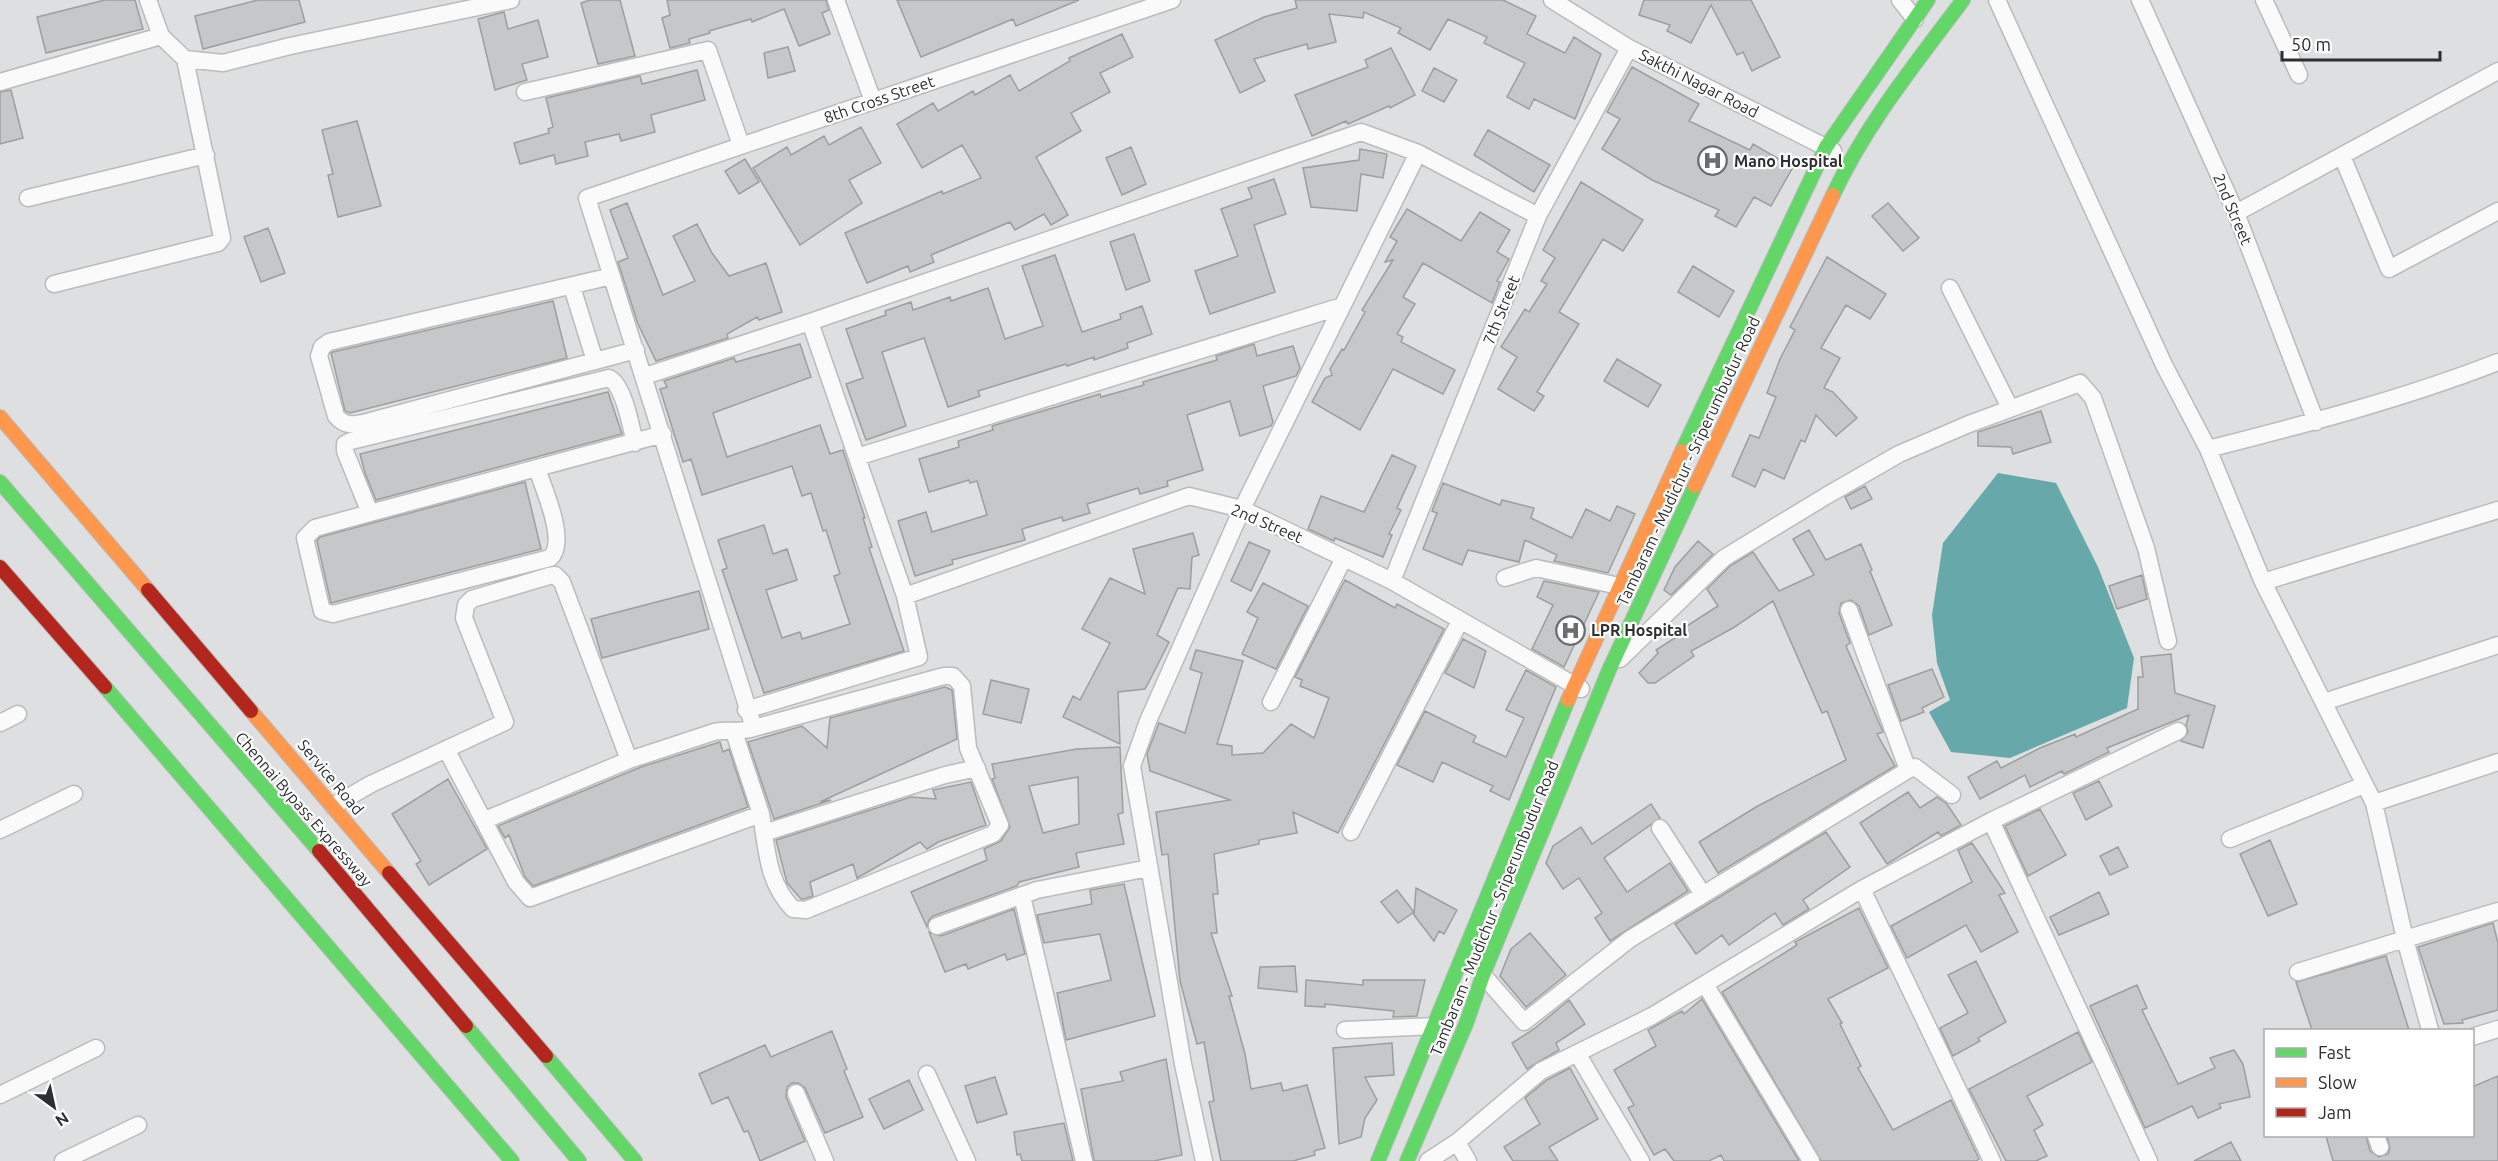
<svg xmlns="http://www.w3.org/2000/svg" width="2498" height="1161" viewBox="0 0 2498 1161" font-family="Ubuntu,sans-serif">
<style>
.water{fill:#67a9aa}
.building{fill:#c5c7c8;stroke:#9d9e9f;stroke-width:1.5;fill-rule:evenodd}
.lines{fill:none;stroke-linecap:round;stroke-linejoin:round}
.street-casing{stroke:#babcbc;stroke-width:19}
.fast-casing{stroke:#babcbc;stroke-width:16}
.slow-casing{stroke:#babcbc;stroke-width:16}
.jam-casing{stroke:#babcbc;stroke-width:16}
.street{stroke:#fafafa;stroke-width:16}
.fast{stroke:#63d668;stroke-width:14}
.slow{stroke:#ff974d;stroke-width:14}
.jam{stroke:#b3261e;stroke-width:14}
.labels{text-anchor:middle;stroke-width:4.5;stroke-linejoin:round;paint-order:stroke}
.street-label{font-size:16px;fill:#2d2e2f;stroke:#fff}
.poi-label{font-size:16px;font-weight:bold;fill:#2d2e2f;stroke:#fff;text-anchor:start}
</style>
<rect width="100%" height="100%" fill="#dddfe0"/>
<path class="water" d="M1998,473L2056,483L2098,567L2134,658L2127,708L2010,758L1951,752L1929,712L1950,700L1937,663L1932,615L1943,543Z"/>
<path class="building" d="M105,0H135L143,29L46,53L37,17Z
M258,0H299L305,22L203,49L195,16Z
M590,0H620L635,56L598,64L581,3Z
M667,0H826L829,10L822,13L830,34L799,46L784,9L752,22L751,19L709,31L710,33L689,39L690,43L670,48L662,18L670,15Z
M897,0H1079L1016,26L1013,19L921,57Z
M1295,0H1503L1536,16L1527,34L1565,53L1574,37L1601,54L1575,119L1534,99L1529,109L1507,97L1525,63L1484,43L1487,37L1448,19L1430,50L1398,33L1401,28L1364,12L1363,18L1329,14L1336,42L1308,49L1307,44L1254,59L1265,81L1240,93L1215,40L1264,17L1297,8Z
M1644,0H1751L1780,57L1752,71L1743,52L1737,55L1711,5L1691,43L1667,31L1670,25L1639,15Z
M504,12L508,29L538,20L548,57L522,64L527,80L495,90L478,19Z
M1122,34L1133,57L1100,73L1110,92L1071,113L1081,131L1036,157L1068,215L1051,225L1044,214L1015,230L1010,222L931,255L934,262L910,272L908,266L867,283L845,233L942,191L943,194L981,178L962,145L922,168L897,124L933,103L938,111L973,91L975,95L1010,75L1019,91L1070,61L1069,58Z
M788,47L795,71L768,78L764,53Z
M1391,48L1415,95L1390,108L1389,106L1348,124L1346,121L1312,136L1295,95L1368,67L1365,60Z
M1632,67L1699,104L1689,121L1750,150L1753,144L1793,167L1771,206L1754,197L1736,227L1715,216L1719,210L1652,180L1602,149L1620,119L1607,112Z
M1434,68L1457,80L1444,102L1422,91Z
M697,70L705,100L651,115L655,132L621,141L619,134L585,142L588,156L556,164L554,155L520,164L514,143L549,133L548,129L553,127L546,98L640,76L642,84Z
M11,90L23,138L0,144V92Z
M357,121L381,206L338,217L328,175L333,174L322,130Z
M861,127L881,163L849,180L862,203L800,245L753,168L787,147L791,155L824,136L829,145Z
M1488,130L1550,165L1534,192L1474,155Z
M1131,147L1146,184L1122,195L1106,158Z
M1360,149L1387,154L1383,178L1361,174L1357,211L1311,207L1303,168L1359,160Z
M745,159L759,182L739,194L725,171Z
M1274,179L1286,214L1254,225L1275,292L1210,314L1195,271L1238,256L1221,209L1252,198L1248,188Z
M1581,182L1643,220L1623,251L1603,239L1559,312L1579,324L1537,392L1544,396L1534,411L1498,389L1517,357L1501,347L1525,309L1529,312L1547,284L1541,281L1555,258L1543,250Z
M627,203L663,295L695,281L673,236L697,224L712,253L729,276L766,263L782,312L759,320L757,317L727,334L728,338L656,361L638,324L618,262L628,258L610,210Z
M1888,203L1919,238L1903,251L1872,216Z
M1407,209L1461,241L1480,212L1510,230L1497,252L1509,259L1497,281L1500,282L1492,303L1423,263L1403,297L1415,304L1397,334L1403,337L1401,342L1455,370L1443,394L1393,369L1360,430L1312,402L1325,378L1332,375L1330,369L1342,349L1344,350L1365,312L1362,310L1393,260L1385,262L1397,241L1390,237Z
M268,228L285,273L261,282L244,237Z
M1134,234L1150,281L1126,290L1110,242Z
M1055,255L1082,332L1121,319L1120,314L1142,306L1152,334L1127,343L1128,348L1094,360V357L1067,366L1066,364L978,391L980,396L948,407L924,338L882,352L906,426L866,440L846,384L863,378L846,329L886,315L885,311L911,302L913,310L950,297L951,301L988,288L1005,339L1043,326L1022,266Z
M1827,257L1886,294L1870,319L1846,305L1821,348L1840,358L1824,388L1833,392L1857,418L1836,436L1816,415L1805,442L1801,440L1784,479L1763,469L1755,487L1732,476L1750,435L1759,438L1776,397L1767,393L1780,359L1795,330L1790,327Z
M1693,266L1734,291L1719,317L1678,292Z
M553,301L567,358L350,413L345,411L331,353L333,352Z
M800,344L811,377L713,413L727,457L820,425L830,454L843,450L865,518H863L872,547L869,548L904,651L764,693L722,570L727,568L718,540L764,525L773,554L787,549L797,580L766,590L782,638L800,632L802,639L850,624L834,576L840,574L826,530L823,531L811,493L802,496L792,466L702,495L691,459L683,462L660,389L667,387L664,381L734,358L736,362Z
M1254,344L1257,356L1293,346L1300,368L1296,376L1263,386L1273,422L1271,426L1240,436L1230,401L1187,415L1203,470L1167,481L1168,486L1140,494L1138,488L1087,504L1090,513L1063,521L1062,517L1022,529L1025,540L952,560L953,564L915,576L898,521L926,512L932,532L987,515L977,481L970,483L969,480L929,492L919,459L959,447L958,441L993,430L992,426L1100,394L1101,397L1144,385L1143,382L1217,360L1216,356Z
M1617,359L1661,385L1648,407L1604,381Z
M608,392L622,434L376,500L365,473L360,454Z
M2041,411L2051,442L2013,454L2011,447L1978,446V432Z
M1392,455L1416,466L1397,508L1401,510L1389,534L1392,535L1383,557L1335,538L1334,541L1308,529L1321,496L1364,512Z
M525,482L541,549L331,603L317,541L320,537Z
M1443,483L1500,505L1502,500L1534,508L1531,518L1572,538L1586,509L1610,521L1617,506L1635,514L1608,573L1554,561L1557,555L1525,540L1519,562L1468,550L1462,565L1423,549L1437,513L1432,511Z
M1865,486L1872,499L1851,509L1845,497Z
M1809,530L1826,560L1861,544L1872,570L1870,571L1892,625L1869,635L1859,606L1851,600L1841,603L1839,613L1850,643L1846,646L1883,732L1877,734L1895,766L1718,873L1699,842L1756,807L1846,760L1827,711L1822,713L1773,601L1733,628L1691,651L1694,656L1655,683H1648L1639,673L1658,653L1656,650L1681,634L1679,631L1718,606L1707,589L1730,566L1753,552L1779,591L1814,575L1793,539Z
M1193,533L1199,555L1192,557L1190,589L1178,588L1157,635L1169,642L1153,674L1145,689L1118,692L1120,744L1063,717L1073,696L1080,700L1110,643L1082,629L1110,578L1145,594L1133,549Z
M1698,541L1713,554L1671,595L1664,590L1675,567Z
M1249,542L1270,551L1251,591L1231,581Z
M2142,575L2147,599L2117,609L2109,586Z
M1345,580L1395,608L1397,604L1444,629L1338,833L1293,812L1297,833L1259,840V844L1214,854L1218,894H1213L1217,933H1211L1232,996H1229L1245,1054L1251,1089L1281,1083L1283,1091L1307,1085L1325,1148L1314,1151L1315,1155L1293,1161H1221L1209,1102L1214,1101L1204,1042L1197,1044L1180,981L1168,854L1162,855L1156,812L1230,800L1150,771L1147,754L1159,723L1185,733L1202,673L1190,669L1196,650L1243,661L1217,744L1232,746V755L1263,753L1291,724L1314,738L1329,698L1300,686L1302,680L1295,677Z
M1544,581L1599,592L1564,667L1532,649L1553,605L1537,597Z
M1263,583L1308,606L1276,669L1242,654L1258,618L1247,612Z
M699,591L709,629L602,658L591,619Z
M1463,639L1486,651L1474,688L1445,673Z
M2171,654L2175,693L2215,706L2203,748L2181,741L2188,732L2186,725L2189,715L2107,748L2109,752L2064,774L2062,771L2030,787L2025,775L1980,799L1968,777L1997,761L2001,768L2040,748L2075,734L2076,737L2138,709V677H2143L2141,657Z
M1932,669L1944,697L1922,708L1924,712L1901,721L1888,685Z
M1526,670L1556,687L1509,800L1490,791L1493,786L1442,762L1433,782L1397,765L1425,711L1476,736L1473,742L1506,757L1524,718L1506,710Z
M991,680L1029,689L1021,723L983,714Z
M945,687L952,690L957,739L820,802L831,800L774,819L748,742L802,726L827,748L830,718Z
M720,742L723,752L729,749L748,807L533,886L525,877L509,835L505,838L498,826L641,767Z
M1120,747L1123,813L1118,814L1124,844L1076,853L1079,867L1019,882L1017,886L933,916L929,920L927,927L911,892L987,860L984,849L1001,841L1010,827L992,779L995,778L992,764L1077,749ZM1078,777L1079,824L1043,833L1029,786Z
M448,779L487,849L429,885L416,864L421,861L392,814Z
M2099,781L2112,806L2086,820L2073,793Z
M971,782L986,825L938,842L927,849L920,842L857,878L853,864L810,882L813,896L804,899H801L787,883L776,840L911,797L936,799L933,790Z
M1908,792L1920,808L1937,797L1947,804L1961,825L1941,836L1938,832L1887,864L1860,823Z
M1651,804L1660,818L1604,858L1627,892L1670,863L1688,891L1610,941L1595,918L1602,913L1579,878L1563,889L1546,863L1553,846L1581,827L1592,844Z
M2040,809L2066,855L2028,876L2005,826Z
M1826,832L1850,867L1803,900L1809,909L1783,925L1775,913L1729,945L1722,935L1696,954L1675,924Z
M2270,840L2297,904L2268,916L2240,854Z
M1972,843L2005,893L1999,895L2018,932L1981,952L1966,925L1907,958L1891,926L1972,882L1958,850Z
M2118,847L2128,867L2110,875L2100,856Z
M1124,884L1155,1016L1066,1040L1057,993L1111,980L1100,934L1044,943L1037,915L1092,904L1090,890Z
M1416,888L1457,910L1444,934L1439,931L1434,941L1414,915Z
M1397,890L1414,912L1398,923L1381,902Z
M2099,892L2109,914L2059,935L2050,917Z
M1859,908L1888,968L1828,999L1842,1023L1840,1024L1861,1066L1858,1068L1893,1130L1951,1100L1979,1159L1976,1161H1821L1722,992L1797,945L1795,942Z
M1014,909L1025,954L1007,960L1005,954L968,969L966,964L945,972L929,932L941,936Z
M2493,923L2498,943V1010L2462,1020L2463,1023L2444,1024L2418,947Z
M1530,933L1566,975L1526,1007L1500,976L1511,949Z
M2386,956L2409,1030H2312L2296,982Z
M1976,961L2006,1022L1978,1038L1980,1041L1953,1056L1940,1028L1968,1013L1948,975Z
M1295,966L1297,992L1258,988L1260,967Z
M1306,980L1363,985V980H1425L1417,1016L1393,1017L1394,1011L1325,1004V1007L1305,1006Z
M2137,985L2147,1008L2142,1010L2178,1084L2215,1068L2210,1058L2234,1050L2243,1064L2250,1097L2219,1104L2221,1108L2198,1118L2192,1106L2145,1128L2090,1006Z
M1702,999L1799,1161H1724L1721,1155L1709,1161H1674L1665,1149L1654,1155L1628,1108L1634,1105L1614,1070L1656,1046L1648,1030L1682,1011L1684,1014Z
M1569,1000L1585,1024L1556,1043L1559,1050L1527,1069L1512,1043L1534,1029Z
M832,1031L847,1069L844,1071L863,1117L825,1133L805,1088L798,1083H792L787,1087L786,1097L805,1141L760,1161L748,1131L744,1132L728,1097L712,1104L699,1074L765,1045L771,1057Z
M2078,1032L2092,1062L2027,1096L2043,1125L2034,1130L2047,1156L2036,1161H2006L1969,1089Z
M1392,1043L1394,1075L1365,1077L1377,1100L1365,1118L1361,1137L1339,1144L1333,1048Z
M1166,1059L1182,1155L1154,1161H1094L1081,1089L1123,1081L1120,1072Z
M1570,1068L1598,1119L1549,1147L1558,1161H1513L1504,1147L1540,1124L1525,1098L1547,1080Z
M2498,1076V1161H2333L2326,1136H2366L2370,1151L2379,1157L2388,1154L2390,1149L2387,1136H2472V1087Z
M995,1077L1007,1114L977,1123L965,1086Z
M909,1080L923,1110L884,1129L869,1099Z
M1064,1123L1073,1161H1022L1020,1154L1017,1155L1014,1132Z
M2231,1142L2241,1161H2194Z"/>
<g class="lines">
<defs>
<path id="street" d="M148,0L161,36L185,59L223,63L290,46L511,0
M836,0L873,101
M1552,0L1629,48L1833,151
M1900,0L1915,19
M1997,0L2164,365L2208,449L2263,582L2374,803L2405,939L2498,911
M2140,0L2236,213L2316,422
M2264,0L2299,75
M0,82L161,36
M525,92L708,50L741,145
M2342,156L2389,269L2498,211
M28,198L206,155
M2236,213L2498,71
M612,276L329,342L322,347L319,356L336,416C345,427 354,425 367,422L636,350
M54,284L218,243L222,238L185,59
M572,287L595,361
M1950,288L2010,408
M645,376L810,322L1361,132L1418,153L1538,216
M2208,449C2306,424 2403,399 2498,362
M857,457L1342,306
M537,469C544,489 568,543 550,558L333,614L322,611L305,538L315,528L370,513L345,451V444L351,441L609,378C624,385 631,427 635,443
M370,513L663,434
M1505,578L1536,568L1619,586
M1392,581L1538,216L1629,48
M2263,582L2498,510
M905,596L1189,496L1242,509L1392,581L1581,689
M1849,610L1908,770
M1620,659L1724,558L1826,496L1899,454L1969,424L2080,383L2093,398L2146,548L2168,641
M1271,702L1344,558
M2324,702L2498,645
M746,710L919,657L905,596L810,322
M0,723L18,714
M734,732L761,814
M446,749L516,882L530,898L761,814C767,850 767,882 793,909L806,910L993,834L1000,825L968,748L962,686L953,676H944L754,728
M2374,803L2498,762
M333,806L371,784L505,722L464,618L466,605L472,599L549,576L555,575L562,582L629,760L714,732C728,729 739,733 754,728L587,198L1172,0
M485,820L629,760
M1991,821L2178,731
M1660,828L1702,893
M0,830L74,794
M1351,832L1460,621
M764,833L945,775L977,768
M2230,839L2364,785
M1862,889L1992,1161
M1022,896L1084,1161
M937,926L1037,890L1149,868
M2298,972L2405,939L2430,1030
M1483,975L1524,1022L1630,939L1908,770L1915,767L1952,795
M1705,984L1811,1161
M1345,1030L1435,1026
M2472,1037L2498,1029
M1577,1053L1641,1161
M927,1074L967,1161
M796,1093L825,1161
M0,1095L96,1048
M2376,1136L2380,1147
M1457,1142L1468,1161
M63,1161L138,1125
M1204,1161L1183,1064L1132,766L1148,721L1242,509L1418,153
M1428,1161L1457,1142L1541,1071L1652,1016L1862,889L1991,821L2149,1161"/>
<path id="fast" d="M1833,195C1866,124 1916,63 1963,0
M1682,451L1826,147L1928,0
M0,482L319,851
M105,687L512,1161
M466,1026L579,1161
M546,1056L635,1161
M1378,1161L1568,700
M1407,1161L1466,1024L1483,975L1609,670L1695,486"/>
<path id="slow" d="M0,417L148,590
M1695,486L1833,195
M1568,700L1682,451
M251,711L389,873"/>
<path id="jam" d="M0,567L105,687
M148,590L251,711
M319,851L466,1026
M389,873L546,1056"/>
</defs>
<use href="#street" class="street-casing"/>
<use href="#fast" class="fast-casing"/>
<use href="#slow" class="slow-casing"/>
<use href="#jam" class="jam-casing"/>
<use href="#street" class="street"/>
<use href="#fast" class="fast"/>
<use href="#slow" class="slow"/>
<use href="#jam" class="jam"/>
</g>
<defs>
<symbol id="hospital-ring" viewBox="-11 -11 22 22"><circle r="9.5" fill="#fff" stroke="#6b6c6d" stroke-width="1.5"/><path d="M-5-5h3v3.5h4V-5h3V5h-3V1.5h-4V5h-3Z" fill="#6b6c6d"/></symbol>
</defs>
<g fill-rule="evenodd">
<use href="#hospital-ring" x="1696" y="144" width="33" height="33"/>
<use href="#hospital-ring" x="1554" y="614" width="33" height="33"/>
</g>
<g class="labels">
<g class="street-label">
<text transform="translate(1699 83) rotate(27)" y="6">Sakthi Nagar Road</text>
<text transform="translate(879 99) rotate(-19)" y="6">8th Cross Street</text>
<text transform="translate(2233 209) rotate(67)" y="6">2nd Street</text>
<text transform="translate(1501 310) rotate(-68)" y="6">7th Street</text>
<text transform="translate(1688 461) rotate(-65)" y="6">Tambaram - Mudichur - Sriperumbudur Road</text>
<text transform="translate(1267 523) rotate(23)" y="6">2nd Street</text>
<text transform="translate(331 777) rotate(50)" y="6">Service Road</text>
<text transform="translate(304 809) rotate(49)" y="6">Chennai Bypass Expressway</text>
<text transform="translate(1494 908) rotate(-68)" y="6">Tambaram - Mudichur - Sriperumbudur Road</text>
</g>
<g class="poi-label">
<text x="1734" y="167">Mano Hospital</text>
<text x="1591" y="636">LPR Hospital</text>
</g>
</g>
<rect x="2264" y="1029" width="210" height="108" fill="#ffffff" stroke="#ababac" stroke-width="1.5"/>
<rect x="2276" y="1048" width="30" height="9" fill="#63d668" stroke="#ababac" stroke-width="1.5"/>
<text x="2318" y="1059" font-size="18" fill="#2d2e2f">Fast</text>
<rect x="2276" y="1078" width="30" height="9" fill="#ff974d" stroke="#ababac" stroke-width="1.5"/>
<text x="2318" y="1089" font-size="18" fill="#2d2e2f">Slow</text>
<rect x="2276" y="1108" width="30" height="9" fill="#b3261e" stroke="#ababac" stroke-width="1.5"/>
<text x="2318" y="1119" font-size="18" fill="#2d2e2f">Jam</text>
<g transform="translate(54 1107) rotate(147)" stroke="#ffffff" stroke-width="4.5" paint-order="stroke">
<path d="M0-4.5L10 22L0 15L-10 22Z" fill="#2d2e2f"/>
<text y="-9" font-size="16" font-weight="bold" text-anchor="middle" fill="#2d2e2f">N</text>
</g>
<path d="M2282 51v9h158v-9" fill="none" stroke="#2d2e2f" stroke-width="3"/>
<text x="2291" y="51" font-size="18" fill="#2d2e2f" stroke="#ffffff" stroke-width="4.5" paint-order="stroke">50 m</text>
</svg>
